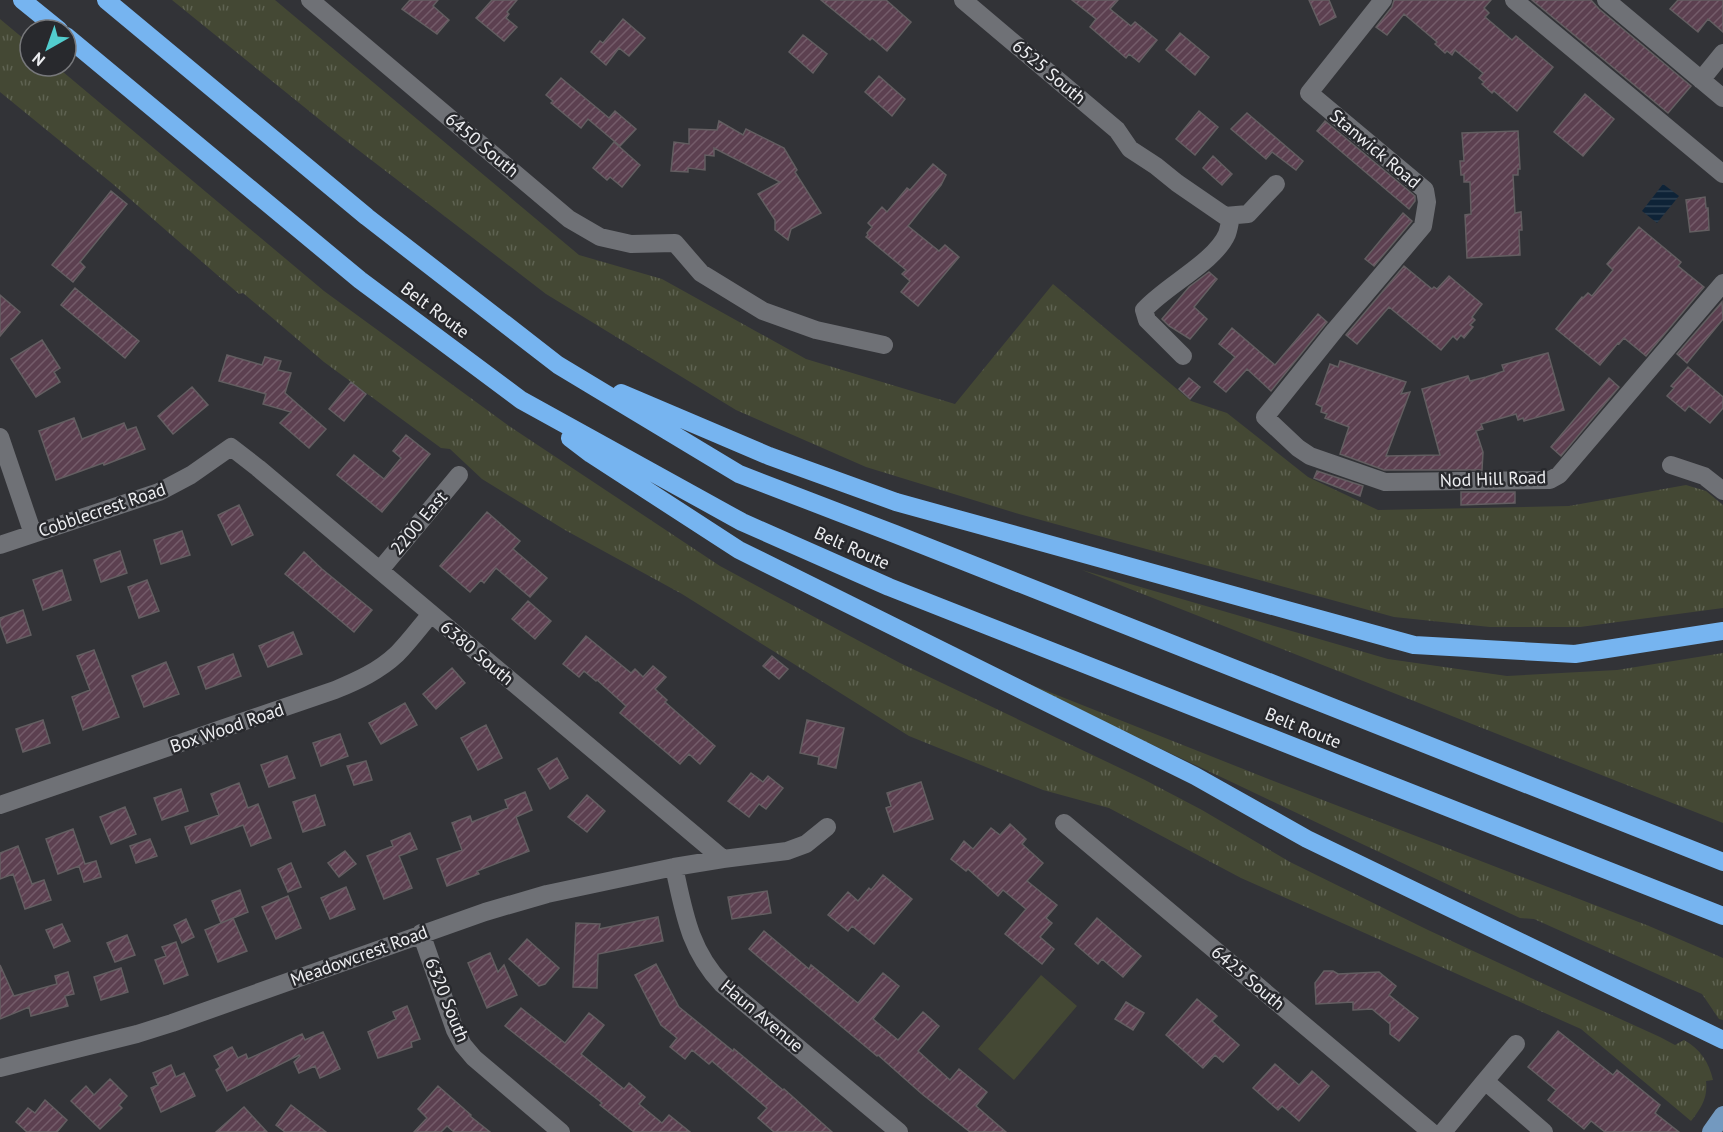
<svg xmlns="http://www.w3.org/2000/svg" width="1723" height="1132" viewBox="0 0 1723 1132" font-family="'PT Sans',sans-serif">
<style>
.grass{fill:url(#grass-tufts)}
.pitch{fill:#444834}
.water{fill:url(#water-rules)}
.building{fill:url(#building-hatch);stroke:#635e61;stroke-width:1.5}
.lines{fill:none;stroke-linecap:round;stroke-linejoin:round}
.minor{stroke:#6f7176;stroke-width:18}
.major{stroke:#7399bf;stroke-width:18}
.highway{stroke:#76b4f0;stroke-width:18}
.labels{text-anchor:middle;stroke-width:5;stroke-linejoin:round;paint-order:stroke}
.street-label{font-size:18px;fill:#edeef1;stroke:#28292d}
</style>
<defs>
<pattern id="grass-tufts" width="24" height="20" patternUnits="userSpaceOnUse" patternTransform="scale(1.5)"><rect width="24" height="20" fill="#444834"/><path d="M3 7l-1-3M5 7V3M7 7l1-3M15 17l-1-3M17 17v-4M19 17l1-3" fill="none" stroke="#5f6352"/></pattern>
<pattern id="water-rules" width="6" height="5" patternUnits="userSpaceOnUse" patternTransform="scale(1.5)"><rect width="6" height="5" fill="#0e2337"/><path d="M0 2.5h6" fill="none" stroke="#314354"/></pattern>
<pattern id="building-hatch" width="6" height="6" patternUnits="userSpaceOnUse" patternTransform="scale(1.5)"><rect width="6" height="6" fill="#5c4050"/><path d="M-1 1l2-2M0 6l6-6M5 7l2-2" fill="none" stroke="#745c6a"/></pattern>
</defs>
<rect width="100%" height="100%" fill="#323337"/>
<path class="grass" d="M172,0H275L579,255L662,279L806,359L955,404L1053,284L1191,401L1227,413L1308,477L1378,510L1569,506L1686,485L1706,491L1723,505V608L1580,627H1490L1394,617L1019,514L866,467L736,410L546,294L340,136Z
M0,19L30,44V66H56L324,291L509,426L720,566L900,663L1145,780L1202,810L1290,862L1428,930L1572,997L1660,1037L1675,1045L1684,1040C1700,1049 1709,1062 1713,1080L1706,1081C1708,1098 1701,1108 1691,1121L1581,1029L1241,878L1109,808L1043,790L909,736L682,594L565,530L482,479L450,449L441,448L324,362L243,293L239,294L114,185L0,92Z
M1082,570L1388,659L1507,676L1617,670L1723,653V823Z
M1014,678L1271,780L1649,926L1723,958V1020L1719,1019L1702,994L1534,919L1520,918C1351,840 1183,757 1013,681Z"/>
<path class="pitch" d="M1041,975L1077,1006L1014,1080L978,1049Z"/>
<path class="water" d="M1663,184L1679,196L1657,223L1642,211Z"/>
<path class="building" d="M410,0H438L433,6L449,20L437,34L402,9Z
M492,0H517L507,12L509,14L506,18L517,27L504,41L476,18Z
M821,0H886L911,22L887,51L872,38L870,40Z
M1072,0H1118L1110,9L1131,26L1135,22L1157,40L1139,62L1129,54L1126,58L1090,27L1096,19Z
M1309,0H1329L1336,17L1320,25Z
M1394,0H1491L1484,8L1489,13L1485,17L1512,40L1516,36L1553,67L1517,111L1494,91L1492,93L1482,84L1484,82L1479,78L1483,73L1455,50L1452,55L1447,51L1445,53L1435,44L1437,42L1404,14L1387,35L1376,27L1392,7Z
M1532,0H1591L1599,9L1691,86L1668,113Z
M1678,0H1723V32L1708,19L1698,32L1670,9Z
M623,19L645,38L629,56L619,48L606,65L591,52L600,41L603,43Z
M1180,33L1209,57L1195,75L1166,50Z
M803,35L827,54L813,73L789,52Z
M879,76L905,99L892,116L865,92Z
M561,78L609,118L615,111L636,129L620,146L588,119L581,128L551,103L553,101L546,95Z
M1585,94L1614,119L1583,156L1554,132Z
M1199,111L1218,127L1195,155L1176,139Z
M1247,113L1303,161L1296,170L1272,152L1266,159L1231,129Z
M719,121L743,135L746,129L784,148L797,170L795,172L821,213L791,229L788,240L775,230V220L758,194L780,182L714,148V156L705,155V170L688,168V172L671,171L674,142L689,144V129L717,130Z
M1325,121L1415,196V201L1409,209L1317,131Z
M1518,131L1520,169H1518V175H1513L1515,213L1521,212L1522,230H1519L1520,255L1467,258L1465,215L1471,214L1470,182H1464V175H1461L1460,161H1464L1462,133Z
M614,142L640,165L622,187L610,177L607,180L593,168Z
M1213,156L1232,174L1222,185L1203,168Z
M933,164L946,175L941,185L908,226L939,251L945,245L959,257L918,306L901,292L910,281L902,274L906,270L866,237L868,235L867,233L872,227L868,223L882,207L887,212L907,188L910,190Z
M111,191L127,204L80,262L85,267L73,282L52,265Z
M1705,197L1706,208H1708L1709,230L1690,232L1686,200Z
M1403,213L1412,221L1374,266L1365,259Z
M1639,227L1681,262L1678,266L1704,287L1646,356L1624,338L1619,344L1618,343L1600,365L1556,329L1582,297L1583,298L1588,293L1592,296L1613,270L1607,264Z
M1404,266L1432,289L1434,287L1437,289L1449,276L1482,304L1472,317L1475,320L1470,325L1473,327L1464,338L1461,335L1457,340L1453,336L1441,350L1389,307L1357,344L1346,335Z
M1209,272L1217,279L1194,307L1207,319L1190,339L1169,326L1162,319L1189,287Z
M75,288L139,341L125,358L61,305Z
M0,295L20,312L0,336Z
M1722,302L1723,319L1687,363L1677,354Z
M1318,314L1327,322L1271,391L1247,369L1226,392L1214,382L1235,357L1219,344L1232,328L1275,365Z
M42,340L60,368L54,372L60,382L36,397L11,359Z
M1548,353L1564,410L1524,421L1523,418L1518,420L1516,414L1481,424L1483,429L1476,431L1483,452L1482,470H1384L1340,454L1349,427L1325,418L1327,414L1321,412L1322,407L1316,404L1330,364L1338,367L1340,361L1406,382L1401,394L1410,392L1386,456L1440,455L1422,389L1468,376L1470,381L1486,377L1504,371L1502,365Z
M227,355L262,365L265,357L281,361L278,370L291,373L285,393L326,429L309,448L280,423L291,412L263,404L266,394L219,381Z
M1688,367L1723,397V408L1710,423L1689,406L1685,411L1667,396L1674,388L1671,386Z
M1189,378L1200,387L1190,399L1179,389Z
M1609,378L1619,387L1561,456L1551,447Z
M351,382L366,394L344,421L329,409Z
M192,387L208,405L173,434L158,416Z
M74,418L82,439L124,423L127,430L136,427L145,449L104,465L103,463L56,480L39,431Z
M406,435L430,454L382,512L337,475L354,455L384,479L401,458L393,451Z
M1317,471L1363,486L1360,496L1314,478Z
M1461,492H1515V503L1461,505Z
M239,505L253,535L232,545L218,515Z
M487,512L520,541L513,549L547,578L530,597L496,568L484,583L481,580L470,592L440,566Z
M182,531L190,555L161,564L154,540Z
M120,551L127,573L101,582L94,560Z
M304,552L322,569L372,610L354,632L285,574Z
M62,570L71,600L43,610L33,580Z
M147,580L159,611L139,618L128,587Z
M528,601L551,621L535,639L512,619Z
M23,610L31,635L7,643L0,624V618Z
M293,632L302,654L268,667L259,646Z
M586,636L631,673L635,669L643,677L653,666L666,677L655,689L667,700L665,702L715,746L700,764L689,754L680,764L620,713L626,706L597,680L596,681L584,671L579,677L563,664Z
M94,650L119,717L83,730L72,697L90,690L77,656Z
M233,654L241,676L206,689L198,667Z
M772,656L788,669L779,679L763,666Z
M166,662L179,694L144,707L132,676Z
M452,668L465,683L436,709L423,694Z
M405,703L417,725L381,744L369,723Z
M43,720L50,743L23,752L16,729Z
M807,720L844,728L836,768L818,764L819,757L800,753Z
M486,725L502,758L478,770L461,738Z
M340,734L348,756L321,766L313,743Z
M287,756L295,778L269,787L261,765Z
M557,758L568,778L550,789L538,769Z
M366,761L372,780L354,785L347,766Z
M751,773L763,782L768,776L783,788L766,809L759,804L749,817L728,801Z
M921,782L933,819L894,832L886,808L891,806L887,793Z
M239,783L248,808L258,804L271,838L251,846L243,825L191,844L185,827L219,815L211,794Z
M181,789L188,811L162,820L154,798Z
M525,792L532,810L516,817L529,851L477,871L479,874L447,886L437,859L462,850L452,823L470,816L472,822L508,808L505,800Z
M315,795L325,825L303,832L293,802Z
M587,795L605,811L587,832L568,817Z
M125,807L136,834L111,844L100,817Z
M1010,824L1026,839L1022,844L1043,863L1027,881L1057,905L1046,918L1052,923L1040,937L1054,949L1042,964L1005,934L1026,909L1003,890L998,896L968,869L966,871L951,859L964,841L973,849L991,828L1000,835Z
M73,829L85,864L96,861L101,877L84,882L79,866L58,874L46,839Z
M410,833L417,849L399,856L412,888L384,899L367,856L393,846L391,841Z
M150,839L157,856L136,863L130,846Z
M18,846L32,884L44,880L51,900L25,909L13,874L0,879V853Z
M345,851L356,864L339,877L328,863Z
M291,863L301,887L288,892L278,869Z
M883,875L912,899L874,944L852,926L848,931L828,915L848,892L858,901L869,888L871,890Z
M346,887L355,909L330,919L321,898Z
M240,890L248,912L221,923L212,901Z
M767,891L771,913L732,919L728,897Z
M288,896L301,928L276,939L262,907Z
M658,917L663,941L598,954L597,988L573,987L576,923L600,924L599,929Z
M233,918L247,951L218,962L205,930Z
M1097,918L1141,956L1123,977L1102,959L1098,964L1075,944Z
M186,919L194,937L182,943L174,925Z
M62,924L70,941L54,948L46,930Z
M764,931L809,969L811,965L858,1003L883,973L899,986L873,1019L898,1040L923,1012L939,1026L918,1051L950,1080L959,1069L987,1092L976,1106L1006,1132H970L922,1094L878,1055L877,1056L794,987L749,949Z
M127,935L135,955L115,962L107,943Z
M527,939L559,968L545,984L539,986L509,959Z
M176,942L188,975L164,984L155,960L166,956L162,947Z
M490,953L498,972L504,965L517,995L487,1008L468,963Z
M656,964L679,1007L733,1051L734,1049L783,1090L784,1089L832,1132H774L758,1118L767,1108L712,1061L709,1064L692,1050L685,1059L670,1047L677,1038L661,1025L635,975Z
M0,965L14,996L57,984L55,976L68,972L74,994L65,996L68,1006L31,1016L29,1007L0,1019Z
M121,968L128,992L101,1000L94,977Z
M1324,971H1333L1338,974L1379,972L1396,986L1389,995L1418,1018L1399,1041L1390,1034V1024L1372,1009L1353,1010V1002L1316,1004L1315,983Z
M1197,999L1217,1016L1212,1021L1239,1045L1223,1062L1215,1055L1203,1068L1166,1035Z
M1126,1002L1144,1013L1133,1030L1115,1019Z
M407,1006L420,1039L411,1042L412,1047L378,1058L368,1032L396,1019L393,1012Z
M521,1008L565,1043L589,1013L604,1025L581,1054L624,1089L629,1083L645,1097L639,1104L662,1123L669,1115L690,1132H634L600,1105L602,1103L505,1026Z
M1558,1031L1613,1075L1617,1070L1660,1105L1655,1113L1679,1132H1605L1591,1121L1584,1129L1548,1100L1556,1090L1528,1067Z
M323,1032L340,1069L320,1078L315,1066L299,1073L294,1062L300,1056L299,1055L227,1091L216,1070L220,1067L214,1056L232,1047L238,1058L246,1054L248,1059L302,1034L305,1040Z
M1275,1064L1299,1085L1312,1071L1329,1086L1299,1121L1282,1106L1278,1110L1253,1088Z
M171,1065L176,1077L184,1073L195,1096L161,1112L151,1088L158,1085L153,1073Z
M110,1079L127,1096L119,1105L122,1108L100,1129L71,1101L86,1086L94,1095Z
M438,1086L471,1115L470,1116L490,1132H454L447,1126L441,1132H414L427,1118L418,1109Z
M45,1100L67,1120L57,1132H27L16,1122L28,1108L35,1113Z
M291,1105L326,1132H285L276,1125Z
M244,1107L267,1132H216Z"/>
<g class="lines">
<path class="minor" d="M310,0L569,219L600,237L631,244L675,243L701,273L763,311L816,330L884,345
M963,0L1117,130L1130,149L1156,166L1177,183L1225,216L1248,214L1276,184
M1383,0L1309,93L1425,190L1427,202L1423,226L1335,330L1265,417L1298,448L1310,456L1385,482L1550,480L1559,475L1723,283
M1514,0L1723,174
M1606,0L1723,98
M1701,80L1723,53
M1183,356L1147,320L1144,310C1165,286 1215,262 1227,234C1229,228 1230,222 1231,216
M0,437L33,534
M1671,465L1704,476L1723,491
M0,545L159,492L191,475L231,447L258,468L723,859
M380,570L459,475
M0,805L335,690C357,681 379,671 397,654C409,642 420,627 431,614
M1064,823L1431,1132
M674,867C684,912 689,949 722,984L899,1132
M421,933L455,1030L463,1045L474,1058L561,1132
M0,1068L137,1034L172,1023L485,912L547,894L674,867L723,859L787,851L806,844L827,827
M1485,1081L1516,1044
M1443,1132L1485,1081L1544,1132"/>
<path class="major" d="M1711,1132L1723,1115"/>
<path class="highway" d="M22,0L59,30
M106,0L367,217L558,365L739,474L895,534L1723,862
M66,36L360,280L521,400L742,522L889,587L1723,916
M621,393L769,456L896,502L1414,645L1575,654L1723,631
M570,438L591,454L739,550L1195,776L1307,839L1723,1040"/>
</g>
<g class="labels">
<g class="street-label">
<text transform="translate(1049 72) rotate(40)" y="6">6525 South</text>
<text transform="translate(482 145) rotate(40)" y="6">6450 South</text>
<text transform="translate(1375 149) rotate(40)" y="6">Stanwick Road</text>
<text transform="translate(435 310) rotate(37)" y="6">Belt Route</text>
<text transform="translate(1493 479) rotate(-2)" y="6">Nod Hill Road</text>
<text transform="translate(102 510) rotate(-19)" y="6">Cobblecrest Road</text>
<text transform="translate(419 523) rotate(-50)" y="6">2200 East</text>
<text transform="translate(852 548) rotate(24)" y="6">Belt Route</text>
<text transform="translate(477 653) rotate(40)" y="6">6380 South</text>
<text transform="translate(227 728) rotate(-19)" y="6">Box Wood Road</text>
<text transform="translate(1303 728) rotate(22)" y="6">Belt Route</text>
<text transform="translate(359 956) rotate(-20)" y="6">Meadowcrest Road</text>
<text transform="translate(1248 978) rotate(40)" y="6">6425 South</text>
<text transform="translate(447 1000) rotate(68)" y="6">6320 South</text>
<text transform="translate(762 1016) rotate(40)" y="6">Haun Avenue</text>
</g>
</g>
<g transform="translate(48 48) rotate(220)"><circle r="28" fill="#28292d" stroke="#77787b" stroke-width="1.5"/>
<path d="M0-4.5L10 22L0 15L-10 22Z" fill="#52cdce"/>
<text y="-9" font-size="16" font-weight="bold" text-anchor="middle" fill="#edeef1">N</text>
</g>
</svg>
